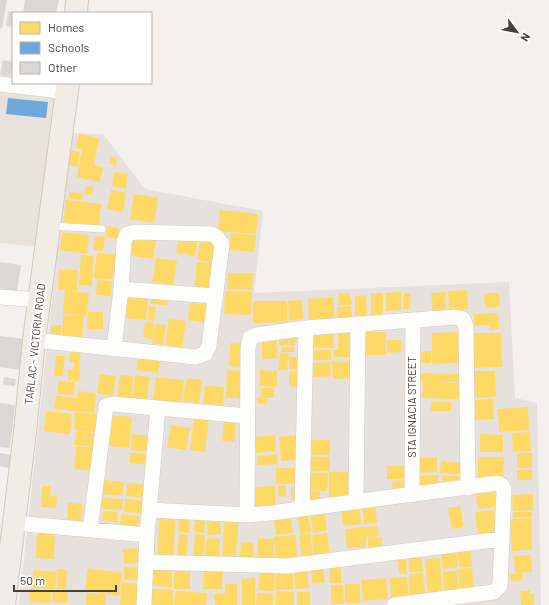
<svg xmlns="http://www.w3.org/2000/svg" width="549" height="605" viewBox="0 0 549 605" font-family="Barlow,sans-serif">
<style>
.residential{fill:#e6e1dc}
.education{fill:#e9e2da}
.homes{fill:#ffd966}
.schools{fill:#6fa8dc}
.building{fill:#dbd7d5}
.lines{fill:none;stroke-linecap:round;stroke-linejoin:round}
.service-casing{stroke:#cfccca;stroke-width:8}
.minor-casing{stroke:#cfccca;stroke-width:16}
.primary-casing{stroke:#d4c8bc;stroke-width:24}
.service{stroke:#fdfdfc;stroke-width:7}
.minor{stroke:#fdfdfc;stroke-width:15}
.primary{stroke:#f1ece6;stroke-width:22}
.labels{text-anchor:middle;stroke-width:4;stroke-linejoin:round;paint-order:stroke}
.street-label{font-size:11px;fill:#49403a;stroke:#fff}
</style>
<rect width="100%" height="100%" fill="#f3f0ee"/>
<path class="residential" d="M70,133L103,134L145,189L263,211L254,293L509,282L515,398L537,403L541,605H19Z"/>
<path class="education" d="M0,89L60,94L38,247L0,243Z"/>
<path class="homes" d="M79,134L99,138L94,165L103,167L100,182L77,177L82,149L76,148Z
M70,150L80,152L78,167L68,165Z
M111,157L117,158L116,165L109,164Z
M114,172L128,174L126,189L112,186Z
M86,186L93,187L92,195L84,194Z
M111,190L126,193L123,212L107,209Z
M69,192L83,193L82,200L69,199Z
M134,194L158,198L154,223L130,219Z
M66,200L101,204L99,226L63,222Z
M220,210L258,214L256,234L218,231Z
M107,226L119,228L118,239L106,237Z
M62,232L89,235L87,254L60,250Z
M231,233L256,235L254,252L229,250Z
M131,235L156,240L153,259L128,255Z
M95,236L105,237L103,251L93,250Z
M179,237L198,239L195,256L176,253Z
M200,239L217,241L214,263L197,260Z
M97,253L119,255L116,280L94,278Z
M81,255L94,256L92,286L79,285Z
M156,258L177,261L173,285L152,282Z
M197,262L215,264L212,288L194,286Z
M59,269L78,270L77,291H67L89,293L87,316L63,314L65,290H58Z
M228,273H253L252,290L227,289Z
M97,280L112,281L111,296L96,295Z
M467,290L468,309L449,310L448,291Z
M225,291L252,292L251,315L224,314Z
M127,292L149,295L146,320L125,318Z
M401,292V310L386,311V293Z
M445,292L446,311L433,312L431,293Z
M350,293L352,304L339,306L338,294Z
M371,293H383V315H371Z
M404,293H411L410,309H403Z
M484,293H499L500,307L485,308Z
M151,295L168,296L167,305L151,304Z
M366,295L367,316L355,317V296Z
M333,297L335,319L309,321L308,299Z
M302,300L303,319L289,321L288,301Z
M253,301H287V322L253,323Z
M190,303L210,304L208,323L188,320Z
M149,306L156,307L154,321L148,320Z
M351,306L352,318L338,319L337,307Z
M88,312H103V329H87Z
M498,313L499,329L489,330V325L474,326V314Z
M63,315L84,316L82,338L62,337Z
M169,318L186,321L182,348L165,345Z
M145,322L154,323L152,339L143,337Z
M155,324L166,325L163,345L152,343Z
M51,325H61V336H51Z
M312,332L334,333L333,348L310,347Z
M338,332H352L353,357H334V350H338Z
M364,332H386V355H364Z
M459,332V363L432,364V333Z
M472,333H501L502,367L472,368Z
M288,334L289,345L279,346V335Z
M290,336H296L295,346H289Z
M277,340L278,358L262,359V341Z
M387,340H401V352L387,353Z
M230,343L244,344L243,367L229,366Z
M282,347H294V352H282Z
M70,349L81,350L79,369H74V362H69Z
M314,350H331V360H314Z
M431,351V363H418V352Z
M280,353L289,354L287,370H278Z
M56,356H65L63,376H54Z
M138,356L160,359L158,373L136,370Z
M289,357H297V369H289Z
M352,361L353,378L333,379L332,362Z
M330,362L331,376L313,377L312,363Z
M68,369L80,370L79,381L68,380Z
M227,370L242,371L241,398H226Z
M260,370L277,371V387L259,386Z
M472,371H495L496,397L473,398Z
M289,372H299L298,387L289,386Z
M419,373L459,374V382H432L459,383V399L422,398L423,381H418Z
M100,374L116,376L113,396L97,393Z
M120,375L133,376L131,399L117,397Z
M135,375L150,377L147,400L132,399Z
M156,377L184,380L181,405L153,401Z
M187,378L202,380L199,403L183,401Z
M59,381L75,382L74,395L57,394Z
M205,385L224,387L223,405L203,403Z
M261,388H274V398H260Z
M78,391L96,393L94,413L54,409L56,396L78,398Z
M257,398L268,399L267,404L257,403Z
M493,399L494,419L473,420L472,400Z
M431,402H451V411H431Z
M528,407L529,430L499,432L498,409Z
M46,411L72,414L70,434L44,431Z
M75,412L97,414L95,432L74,430Z
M112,415L132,417L129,448L109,446Z
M194,416L209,418L205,452L190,450Z
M224,422L236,423L234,442L222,441Z
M171,425L190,428L186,450L167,447Z
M76,431L95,433L93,447L74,445Z
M530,432L531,451L513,452L512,433Z
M132,434L153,436L151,452L131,450Z
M480,434L503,435V452H480Z
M275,435L276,451L256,453L255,437Z
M296,435L297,460L281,461L279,437Z
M308,440H330V455H308Z
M76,446L94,448L91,471L74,469Z
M130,453L150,454L149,465L130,463Z
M517,453H532V468H517Z
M277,454L278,464L258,465L257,456Z
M310,457H330V471H310Z
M437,457V472L419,473V458Z
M478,457H504L503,478L478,477Z
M441,461L461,463L460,474L440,473Z
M387,466H407V479H387Z
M276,468H297V484H276Z
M532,469V480H517V470Z
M329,472H353V497H329Z
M307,473H328L327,491L307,490Z
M438,475V487H420V476Z
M443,476H459V487L442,486Z
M104,480L124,482L122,496L102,494Z
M406,480L407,490L393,491L392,482Z
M127,483L147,485L146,498L126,496Z
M42,486H51L50,496H57L56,508L41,507Z
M275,486V507L253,508V487Z
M278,486H286V496L279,497Z
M291,487H298V500H291Z
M307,491H320V499H307Z
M495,492L496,507L478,509L476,494Z
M533,494V510L513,511L512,495Z
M102,498L123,499L122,510L101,509Z
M125,499L144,501L143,513L124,512Z
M68,503L83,504L81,523L67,522Z
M375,503L377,523L364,524L362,504Z
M359,506L361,524L343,526L341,508Z
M460,506L464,527L452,529L448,508Z
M324,510L327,530L313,533L310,512Z
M494,510L497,534L478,536L475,512Z
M103,511L118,512L117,522L102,520Z
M308,512L311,532L300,534L297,514Z
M513,512H532V517L513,518Z
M121,514L139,516L138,526L120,524Z
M290,514L293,533L276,535L273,517Z
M159,515L175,516L174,555H158Z
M220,516L221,534L208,535L207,517Z
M225,517H239L236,557L222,556Z
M179,518H190L189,533L178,532Z
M195,518L206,519L204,533L194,532Z
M531,518L532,549L512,551L510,519Z
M378,526L379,536L366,537V547L347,548L345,529Z
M37,530L55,531L54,559L36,558Z
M310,533L313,558L302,560L299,535Z
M327,533L330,555L314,556L312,535Z
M179,534L188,535L186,556L177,555Z
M195,534L205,535L204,557L193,556Z
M296,535L297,557L276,558L274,537Z
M382,537V549L368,550V538Z
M207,538L220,539L219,560L205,559Z
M258,538L274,539L273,561L257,560Z
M241,542L254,543L253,558L240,557Z
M140,548L141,563L124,564L123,549Z
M470,548L472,566L460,568L457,550Z
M456,549L458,567L443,569L441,551Z
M421,555L423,571L410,572L408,557Z
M531,555L532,572L515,573L514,556Z
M406,558L407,574H399L398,559Z
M440,558L442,594L428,595L425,559Z
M341,565V583H330L329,566Z
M124,567H141V580H124Z
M322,567L325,582L313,584L311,569Z
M88,568L122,573L119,596L85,590Z
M174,568H190V589H174Z
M204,568L223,569L222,589H203Z
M307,568L309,588L296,589L294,570Z
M472,568L474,591L460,593L458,569Z
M58,569H67L66,589H57Z
M154,569L172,570V587L153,586Z
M293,569V589L276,590V570Z
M33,570L57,572L55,589L32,588Z
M260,570L275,571L274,591L258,590Z
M457,571L459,591L444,592L443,572Z
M423,573L425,594L410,595L409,574Z
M523,573V580L511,581L510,574Z
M407,577L409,597L391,598L390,578Z
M255,578V605H242V579Z
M386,578L388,599L363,601L361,580Z
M122,582L140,584L138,605H120Z
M225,584H237V605H215L214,594L225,593Z
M345,584H360V603H345Z
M331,585H343L344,604H331Z
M30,589L51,590L50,603L29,602Z
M150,589L173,590V605H149Z
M530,590V594H534V605H521L520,591Z
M53,591H68L67,603L52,602Z
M176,591L207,593L206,605H174Z
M276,591L294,592V605H276Z
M297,592H310V605H297Z
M86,593L106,594V605H86Z
M257,593L273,594V605H256Z"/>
<path class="schools" d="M8,98L48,102L46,118L6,114Z"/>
<path class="building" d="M0,0H7L2,29L0,28Z
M25,0H59L56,13H23Z
M8,11L13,12V27L6,26Z
M3,60L13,62L10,77L0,75Z
M0,262L21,265L16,297L0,295Z
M0,336L24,339L20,370L0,367Z
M4,377L16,379L15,386L3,385Z
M0,403L15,405L10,448L0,447Z
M0,453L11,455L9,468L0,466Z"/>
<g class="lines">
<defs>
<path id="service" d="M51,226L102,229"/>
<path id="minor" d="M0,84L67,92
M121,289L215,296
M0,297L39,300
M34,340L196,357L205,354L209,346L222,244L217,237L211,234L135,232L127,234L124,242L121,289L114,349
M412,495L413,320
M356,502L358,324
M302,508L306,328
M149,510L247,515L271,513L497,483L502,485L504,490L500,586L494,592L394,605
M247,515L248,348L250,338L257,335L306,328L455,317L463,319L466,327L468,488
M14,523L147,535
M90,530L106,406L113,404L247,416
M146,562L287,566L502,539
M144,605L147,535L158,408"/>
<path id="primary" d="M76,13L77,0
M4,605L25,432L34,340L68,83"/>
</defs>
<use href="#service" class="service-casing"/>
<use href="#minor" class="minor-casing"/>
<use href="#primary" class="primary-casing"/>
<use href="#service" class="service"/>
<use href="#minor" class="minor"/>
<use href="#primary" class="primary"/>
</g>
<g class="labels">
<g class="street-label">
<text transform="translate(35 344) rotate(-84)" y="4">TARLAC - VICTORIA ROAD</text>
<text transform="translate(412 407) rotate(-90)" y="4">STA IGNACIA STREET</text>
</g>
</g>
<rect x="12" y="12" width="140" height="72" fill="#ffffff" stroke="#b6b3b0"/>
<rect x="20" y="22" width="20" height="12" fill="#ffd966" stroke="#b6b3b0"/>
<text x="48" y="32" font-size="12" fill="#49403a">Homes</text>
<rect x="20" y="42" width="20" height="12" fill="#6fa8dc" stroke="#b6b3b0"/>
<text x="48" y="52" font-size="12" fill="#49403a">Schools</text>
<rect x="20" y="62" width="20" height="12" fill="#dbd7d5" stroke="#b6b3b0"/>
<text x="48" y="72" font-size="12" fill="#49403a">Other</text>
<g transform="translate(517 32) rotate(122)" stroke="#ffffff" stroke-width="3" paint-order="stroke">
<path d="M0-3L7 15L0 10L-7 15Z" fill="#49403a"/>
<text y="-6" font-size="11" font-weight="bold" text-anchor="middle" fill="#49403a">N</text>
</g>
<path d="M14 585v6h102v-6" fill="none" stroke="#49403a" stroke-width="2"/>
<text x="20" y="585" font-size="12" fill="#49403a" stroke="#ffffff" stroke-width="3" paint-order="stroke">50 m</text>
</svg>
